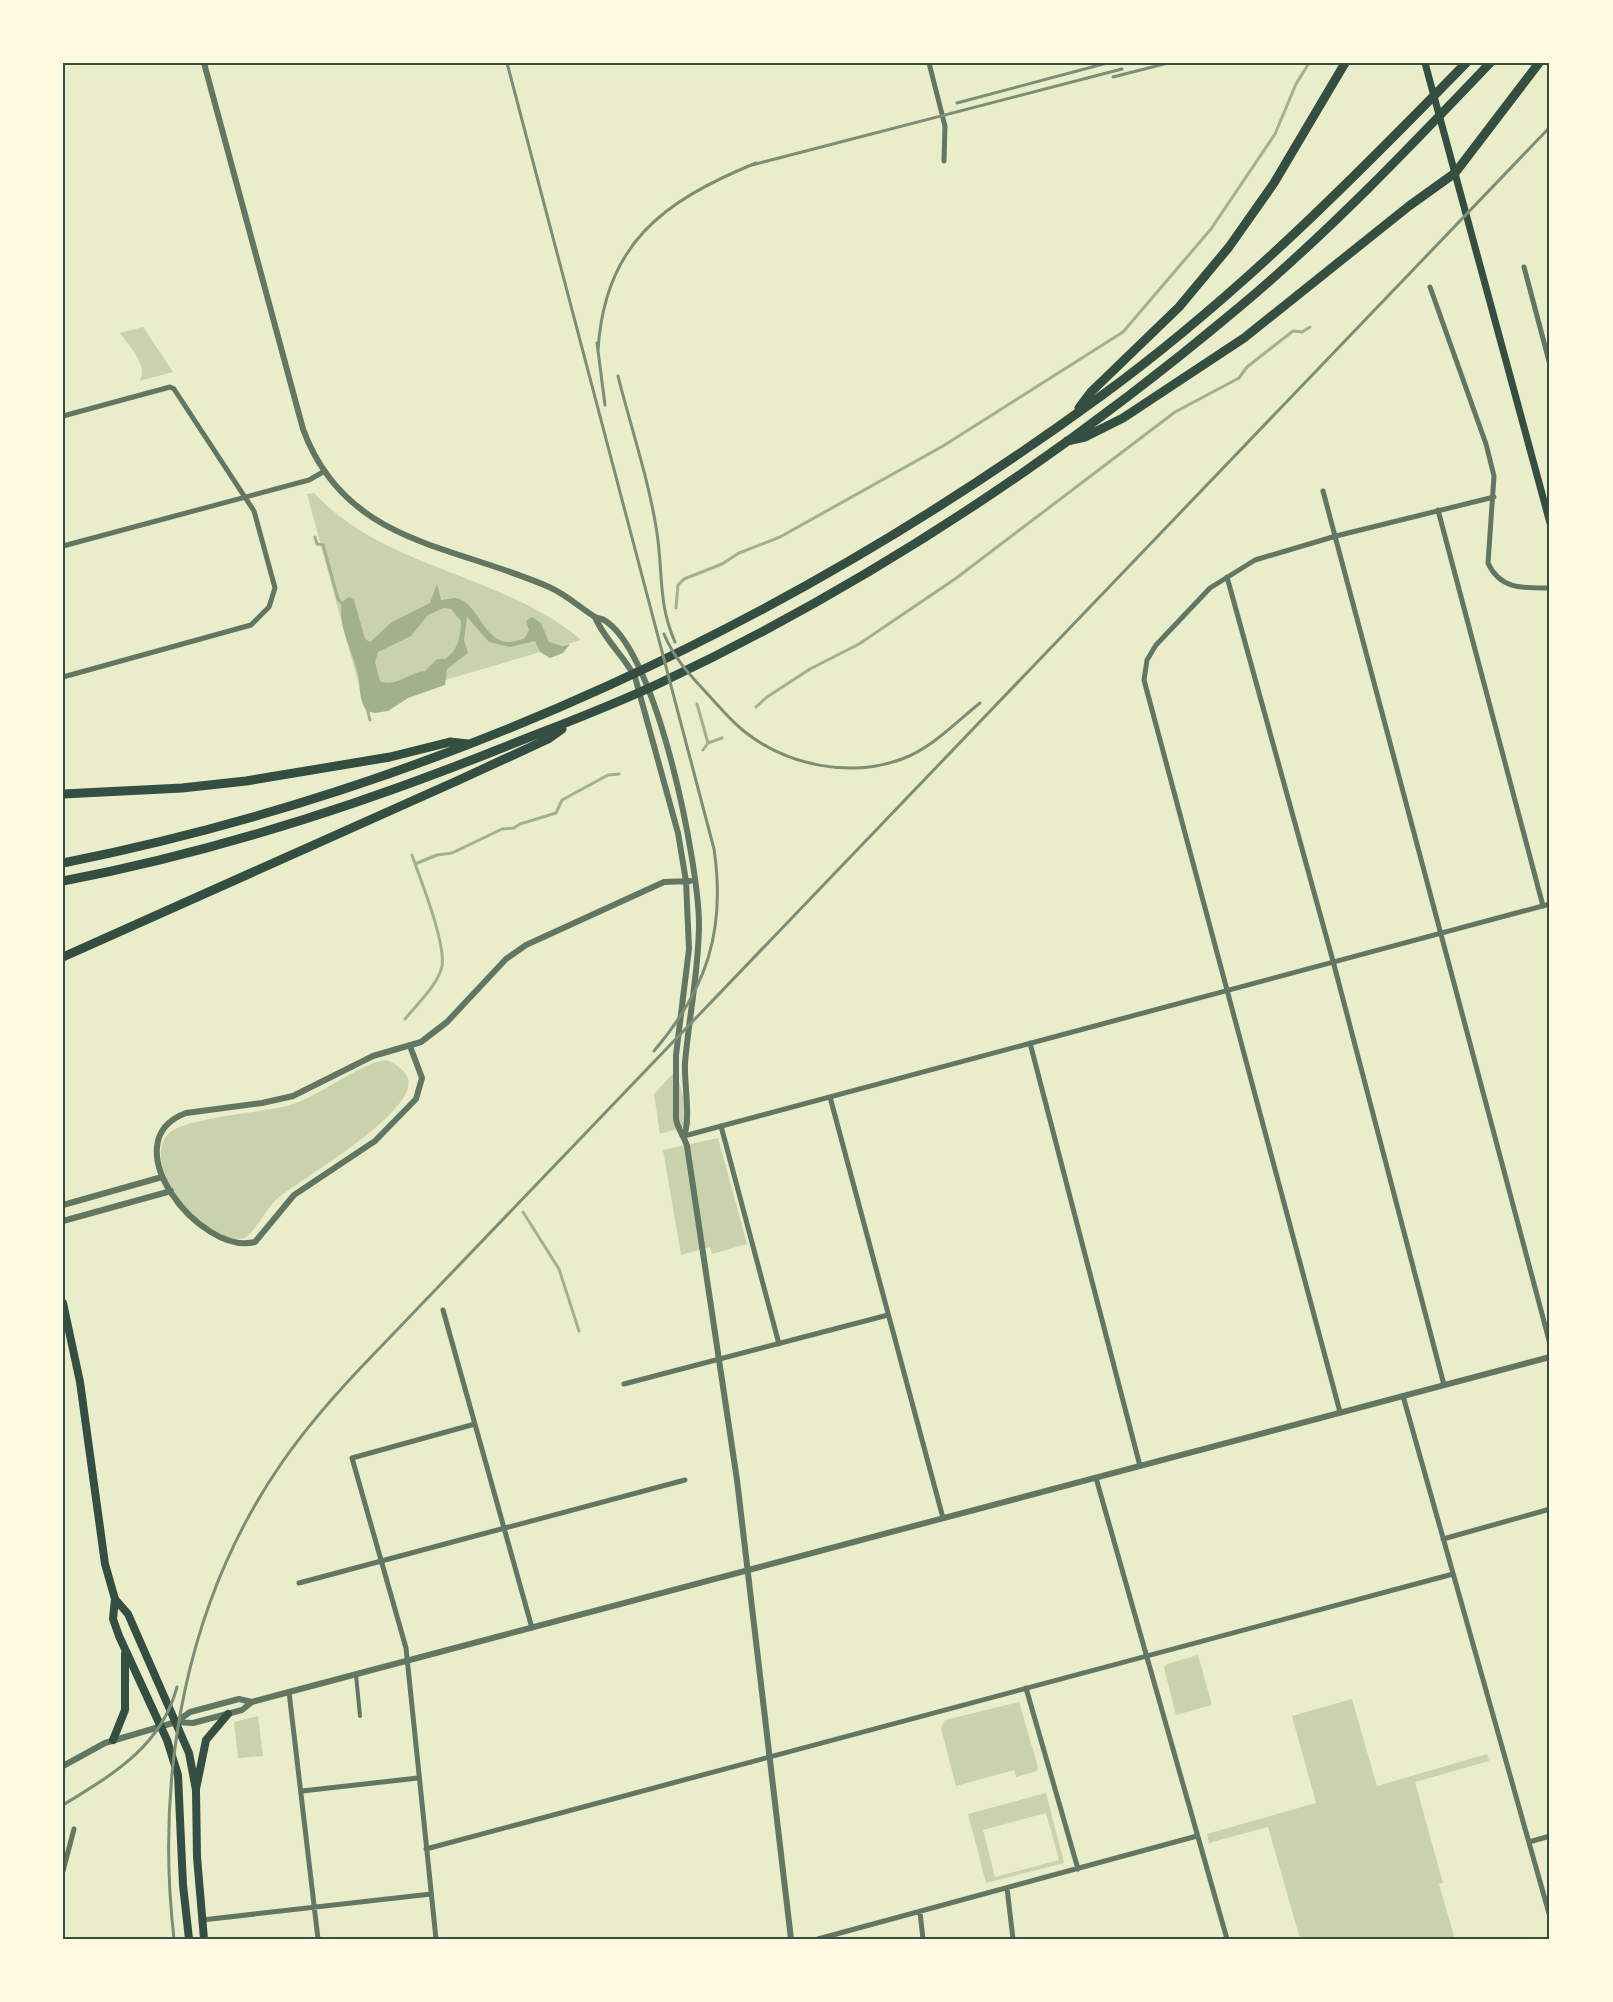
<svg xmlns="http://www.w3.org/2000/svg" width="1613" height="2002" viewBox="0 0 1613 2002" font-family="Barlow,sans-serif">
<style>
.green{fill:#cad2ad;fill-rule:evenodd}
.water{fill:#a3b18a;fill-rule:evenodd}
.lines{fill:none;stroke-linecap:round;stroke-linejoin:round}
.stream{stroke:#a3b18a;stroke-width:3}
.pedestrian{stroke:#617663;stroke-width:4}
.minor{stroke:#617663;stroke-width:5}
.tertiary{stroke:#617663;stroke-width:6}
.secondary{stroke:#344e41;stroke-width:7}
.primary{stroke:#344e41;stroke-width:8}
.motorway{stroke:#344e41;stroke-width:9}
.rail{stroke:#7c8e77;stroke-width:3}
.neatline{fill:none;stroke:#344e41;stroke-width:2}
</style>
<rect width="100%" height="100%" fill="#e9edc9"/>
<path class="green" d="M143,327L173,372L139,381C150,367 129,346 120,333Z
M314,493C386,570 502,573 581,640L364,704L307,494Z
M385,1060C393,1062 399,1066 405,1073C432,1105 298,1180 277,1199C265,1210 258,1228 245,1238C208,1249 140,1170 167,1135C182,1117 264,1113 290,1105C319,1097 360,1063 385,1060Z
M676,1070L691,1125L660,1134L654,1094Z
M718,1138L747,1244L712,1254L710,1247L681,1255L663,1150Z
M1198,1655L1212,1705L1176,1715L1164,1667L1167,1664Z
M1352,1699L1377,1786L1487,1754L1489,1761L1415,1782L1443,1883L1439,1884L1455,1939H1300L1268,1827L1209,1843L1207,1834L1316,1803L1292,1716Z
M1019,1702L1038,1767L1037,1771L1016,1777L1014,1770L956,1786L941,1728L945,1720Z
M258,1716L263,1756L238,1758L234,1722Z
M1046,1793L1064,1863L986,1883L968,1814ZM1046,1813L1059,1860L995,1877L983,1830Z"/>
<path class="water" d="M437,584L441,600C445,600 451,598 455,598C483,602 483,657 525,638L529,630L526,621L532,617L541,623L549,642L562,646L570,644L563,653L550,658L540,652L535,641L510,647L489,642L467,617L464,640L468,653L447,669L445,685L408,698L388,711L375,713L367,711C358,700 361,688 358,675C354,654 335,622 343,601L349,597L354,600L365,639L370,642L392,622L430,603ZM444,608L451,609L461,621C461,636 458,650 445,659H437L425,671C410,672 395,688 380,681L375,662L378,652L411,636L428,615Z"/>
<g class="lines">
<path class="stream" d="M315,537L317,544L323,545L338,599L344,606
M676,608L678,585L684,579L722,564L739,553L780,537L943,446L1123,332L1211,229L1275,134L1296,84L1309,63
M697,704L708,743
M756,707L767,697L810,669L859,644L955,579L1175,412L1239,378L1247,367L1293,331L1302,332L1310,327
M367,708L370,720
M703,750L708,743L722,738
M415,864L437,855L452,853L502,829L514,828L520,824L556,813L562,800L608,775L619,774
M405,1019C417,1004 438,985 442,966C446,942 420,879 412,855
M523,1212L559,1269L579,1331"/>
<path class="pedestrian" d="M356,1675L360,1716"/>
<path class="minor" d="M929,63L945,126L944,161
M1524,267L1550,365
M1430,287L1486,444L1494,476L1488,563C1500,590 1524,588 1550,588
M63,416L170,387L174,389L254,511L275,588L269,607L251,625L63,677
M1323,491L1550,1344
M1438,510L1543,906
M63,546L309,480L323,472
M1227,577L1333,961L1444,1385
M1030,1043L1140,1466
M830,1097L943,1518
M721,1126L779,1344
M684,1136L1550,904
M443,1310L532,1628
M624,1384L888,1315
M1403,1396L1550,1917
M1340,1412L1144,680L1147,660L1156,645L1210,588L1255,560L1336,536L1494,497
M1096,1478L1227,1939
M1443,1539L1550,1509
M299,1583L685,1480
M1026,1688L1078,1869
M289,1692L318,1939
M302,1791L418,1778
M1529,1842L1550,1836
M426,1849L1453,1574
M63,1871L74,1829
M1007,1888L1013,1939
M920,1912L923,1939
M202,1920L431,1894
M436,1939L406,1648L352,1458L475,1424
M818,1939L1197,1836"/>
<path class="tertiary" d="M204,63L303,429C345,544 452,544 549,587C567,595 579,607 595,617C599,619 604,619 607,622C658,658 698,861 699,923C699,970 689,1016 685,1063C684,1084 691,1118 684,1136
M595,617C604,639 624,656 635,677L678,833L686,881L689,949L676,1055V1119C678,1130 684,1136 687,1146L737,1480L791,1939
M410,1046L422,1078L416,1099L375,1141L294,1195L255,1242C200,1256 110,1141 186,1113L262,1103L293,1096L373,1056L421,1042L447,1022L506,959L526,945L664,882L690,881
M63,1205L162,1177
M63,1221L171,1191
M176,1722L193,1723L242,1710L252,1702L289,1692L1550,1357
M63,1766L105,1743L176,1722L190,1712L239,1699L252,1702"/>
<path class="secondary" d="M1425,63L1550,523"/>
<path class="primary" d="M63,1303L80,1382L105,1564L115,1599L128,1614L189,1753L196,1790L197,1857L204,1939
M115,1599L113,1619L119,1636L167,1740L178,1775L183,1885L189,1939
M113,1740L125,1710V1654
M196,1789L206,1740L228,1714"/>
<path class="motorway" d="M1079,408L1091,392L1179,307L1229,247L1274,183L1345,63
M1067,441L1085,437L1123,418L1244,338L1409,206L1455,173L1539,63
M63,794L182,788L246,781L390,757L450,742L468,744
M63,863C439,788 792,622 1101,396C1234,299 1351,181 1466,63
M63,881C211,853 357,806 497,750C552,728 607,708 660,683C867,585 1062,456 1237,309C1327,234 1409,148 1490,63
M63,957L459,780L548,739L562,729"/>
<path class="rail" d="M507,63L714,849C726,930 707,989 654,1051
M1113,77L1168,63
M957,103L1107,63
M748,166L1122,69
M597,343L605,405
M598,351C604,244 663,201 756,163
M618,376C631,428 649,480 657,533C663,572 658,604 675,642
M664,634C675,661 694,679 713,700C723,711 733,723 745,732C788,766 851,778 902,759C932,748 955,723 980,703
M63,1805C113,1774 161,1747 177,1687
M174,1939C155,1773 186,1600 283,1461C309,1424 339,1390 371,1357L1550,127"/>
</g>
<rect width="1613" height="2002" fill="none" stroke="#fefae0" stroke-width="129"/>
<rect x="64" y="64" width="1484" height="1874" class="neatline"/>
</svg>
